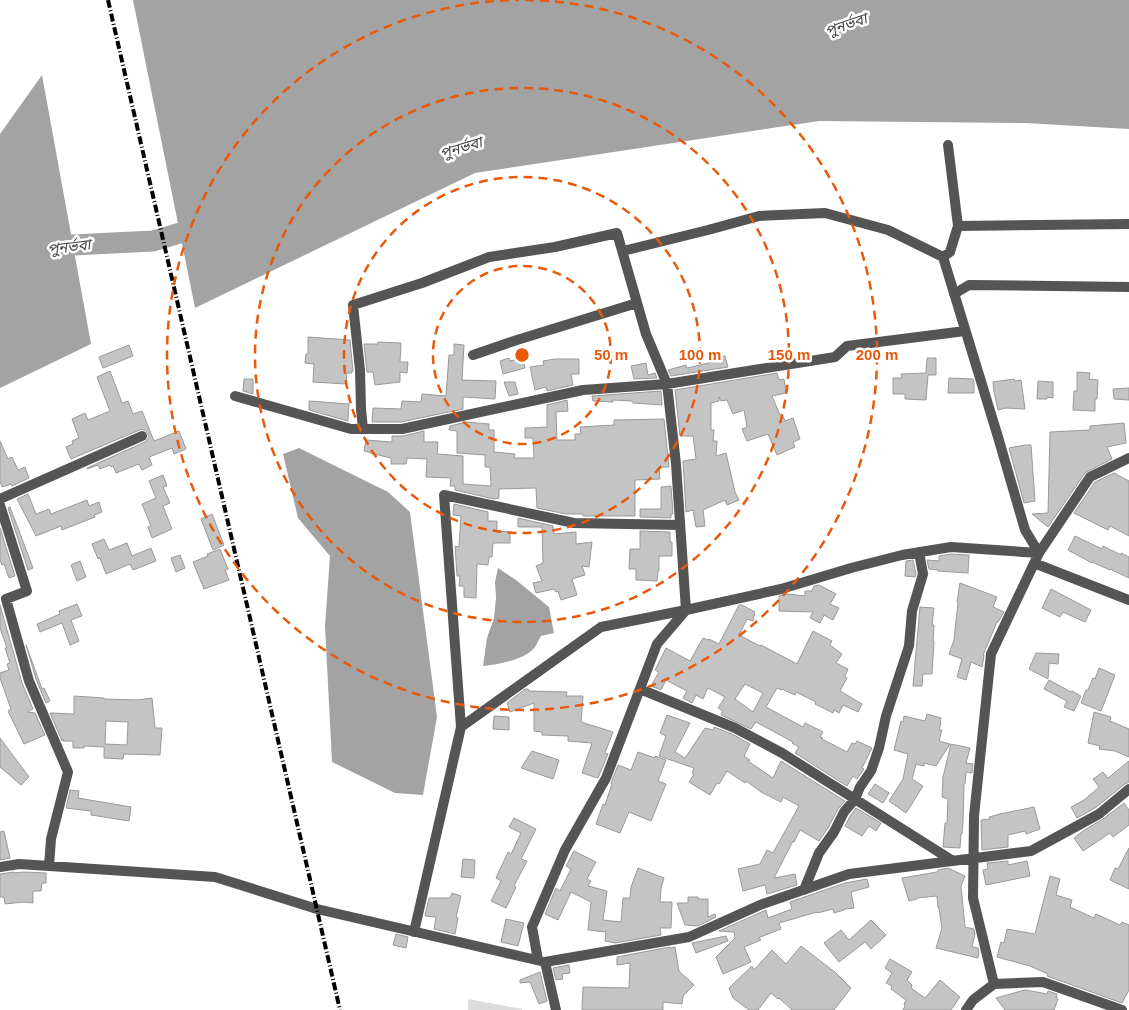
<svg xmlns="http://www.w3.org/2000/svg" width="1129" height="1010" viewBox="0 0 1129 1010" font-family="Helvetica,'Noto Sans Bengali',sans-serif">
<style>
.green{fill:#dcdcdc}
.water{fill:#a3a3a3}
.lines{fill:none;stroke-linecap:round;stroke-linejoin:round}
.river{stroke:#a3a3a3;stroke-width:21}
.building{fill:#c4c4c4;stroke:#999;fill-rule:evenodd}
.minor{stroke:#555;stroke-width:10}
.rail{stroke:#000;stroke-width:4;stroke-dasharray:8 2.5 1 2.5;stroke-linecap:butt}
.ring{fill:none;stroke:#e8590c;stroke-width:2.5;stroke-dasharray:9 6}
.labels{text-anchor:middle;stroke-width:5;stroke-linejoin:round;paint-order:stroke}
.water-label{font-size:15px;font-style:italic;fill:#444;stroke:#fff}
.centre{fill:#e8590c;stroke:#fff;stroke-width:2.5}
.ring-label{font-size:15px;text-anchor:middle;font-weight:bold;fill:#e8590c;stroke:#fff;stroke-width:5;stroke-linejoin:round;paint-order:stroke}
</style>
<rect width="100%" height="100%" fill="#fff"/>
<path class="green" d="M468,999L522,1009V1010H468Z"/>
<path class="water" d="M133,0H1129V129L1025,123L819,121L475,173L195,308Z
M42,75L91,344L0,388V134Z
M299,448L388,492L410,512L437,717L423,795L395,793L332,762L325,626L330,556L298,518L283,454Z
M498,568L516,580L549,607L554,633L541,636C539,639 537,644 535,647C525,660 499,664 483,666L487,638L494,618L496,598L495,582Z"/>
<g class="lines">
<path class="river" d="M0,271L22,254L73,245L153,241L207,225"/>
</g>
<path class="building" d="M308,337L350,340L353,371L352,370V373H347L346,384L313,382L314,364L305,363L306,354H308Z
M378,342L401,343L400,362H408L407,373L400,372V382L375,385L373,372H367L364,344H378Z
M454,344L464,345L462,380L496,381L495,399L463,397V409L401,422H372L373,408L401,409L402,401L421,402L422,394L446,396L449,355H454Z
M129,345L133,356L103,368L99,357Z
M725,356L728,367L671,376L668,370L686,365L687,368L717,361L716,358Z
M509,358L510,361L523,358L525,368L503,374L500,361Z
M927,358H936V375H928L926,400L905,399V394H893V378H902L901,374L926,373Z
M555,359H579V374H571L573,385L547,391L546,387L535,390L530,367L544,365L543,361Z
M646,363L648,375L655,373L657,378L634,379L631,366Z
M110,371L122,403L128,401L133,414L142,411L154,441L179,431L186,449L174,454L172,448L149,457L152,465L142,470L139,464L116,473L113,466L111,467L110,465L100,469L98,465L87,469V468L145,442L149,437L148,434L146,431L142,429L71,459L66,447L73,444L72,441L79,438L72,419L85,413L88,420L110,411L97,377Z
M1077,372L1090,373L1089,379L1098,380L1097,399H1095V411L1073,410L1074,391H1077Z
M777,373L779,380L784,379L786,393L772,396L780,415L782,414L785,421L793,418L800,439L793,442L795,447L777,455L768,434L747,441L742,429L747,427L744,410L733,414L727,400L721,401L719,397V401L711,403V430H714L713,441H717L716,456L726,453L735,492L739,500L727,505L725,500L703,510L705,526L696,527L693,510L686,512L683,461L696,459L693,436H680L675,390Z
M949,378L973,379L974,382V393H948Z
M244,379H253V394L243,391Z
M1014,379L1015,381L1021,380L1025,409L1005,408L998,410L994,392L993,382Z
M1038,381L1053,382V398L1047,397V399H1037Z
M504,382H515L518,394L509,396Z
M1129,388V400L1114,399L1113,389Z
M661,391L662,405L633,403L632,401L613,400V402L593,401L592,396Z
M567,400L568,411L556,412L557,440H575V434H581L580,427L614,425V420L664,419L669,467H659L660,479L635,480V516H583V514H566L537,508L536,488L499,489V498L494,499L455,490V486H450L451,478L426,477L427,459L407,458L406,464H391V458L370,453V452L364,451L366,440L392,442V436H403L424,431V442H438L437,454L463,456V484L491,486L490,467H485V455L457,453V431L449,430L450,426L466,422L489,424V430H494V452L515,454L514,458H534L533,438H525V428L547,427V405Z
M309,401L349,404L348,421L309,410Z
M1124,423L1126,443L1107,447L1112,459L1085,473L1048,527L1032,514L1048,513L1050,432L1090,430V426Z
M0,441L8,459L12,457L18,470L25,467L29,478L12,486L11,484L2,487L0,481Z
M1025,445H1031L1035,501L1024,503L1009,448Z
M1114,473L1129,481V536L1110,526L1108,530L1074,513L1095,482Z
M163,475L167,486L163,487L170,503L163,506L172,529L152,538L148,527L151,526L142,504L156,498L149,481Z
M671,486L673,514H671V518L640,517V509H661V487Z
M28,494L36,514L49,509L51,514L87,500L89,506L99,502L102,512L94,515L95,517L62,530L61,526L36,536L17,499Z
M454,504L488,512V521H497V531L510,532V543H493L492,557H489L488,565L477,564L476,598L464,597V586H459L460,576H457L455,546L459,547L461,516L453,515Z
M10,507L33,568L28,570L8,508Z
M212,514L224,545L213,550L201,519Z
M518,518L553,526L554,534L576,532V544L592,542L589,567L582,566L585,575L572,579L577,595L561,600L558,591L556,592L554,589L536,593L533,583L542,581L536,566L543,563L542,527H518Z
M0,528L15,576L9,578L4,564L2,565L0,560Z
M640,531L670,532V542H672V556H659V571H658L657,581L636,580V569H629L630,549H640Z
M1075,536L1102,549L1103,546L1121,555V553L1129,557V578L1110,569V570L1092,562V563L1068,550Z
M104,539L109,550L127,543L132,556L151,548L156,561L133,570L130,564L106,574L100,558L98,559L92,544Z
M220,549L228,569L225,570L229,580L204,589L193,562L208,556L207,554Z
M951,554L969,555L968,573L938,571V570L929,569L927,560L939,561V556Z
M180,555L185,568L176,572L171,558Z
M913,560L916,574L915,577L905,576L906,561Z
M80,561L86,577L77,581L71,565Z
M960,583L997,597L993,607L1004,612L998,622H997L983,655H984L983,662L982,667L971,662L966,680L957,677L962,659L949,654L954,640L958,602H957Z
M819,585L836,594L830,604L839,608L833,620L824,615L820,623L810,618L813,612L779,611V596L787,594L805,596V591H812L814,586Z
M1051,589L1091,610L1085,622L1063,612L1060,617L1042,608Z
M77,604L82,616L71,620L79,641L70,645L62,623L40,632L37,624L60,614L59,611Z
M0,605L22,683L33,709L27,712L35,713L45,735L24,744L8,711L11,709L0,678V673L9,670L7,664L10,663L5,648H7L0,628Z
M739,605H742L755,612L753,621L747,619L739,635L760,646L761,645L797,664L813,631L832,641L830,645L842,654L836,663L848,669L845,676L847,678L840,691L862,704L858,712L843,705L839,713L834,710L833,713L815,704L816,702L796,692L795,695L782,689V690L777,688L766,707L803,727L805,723L823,732L820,737L823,738L822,739L847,752L852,743L855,744L857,741L872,748L862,768L864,769L857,779L853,776L847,786L795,753L799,747L792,743L793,742L756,722L751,729L721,715L723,711L718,708L725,697L708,688L703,699L696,695L692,703L683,698L687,691L666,680L661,690L651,686L659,672L655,670L666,648L690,661L703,638L708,640L709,639L719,644ZM745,684L763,693L753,712L735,699Z
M920,607L934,608L932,625H934L933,641H934L932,674H923L922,686H913Z
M26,645L42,689L44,688L50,701L46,703L36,679Z
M1036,653L1059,654L1058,664L1049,663L1048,679L1029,669Z
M1099,668L1115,675L1101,711L1081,703L1086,690H1088L1093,678L1095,679Z
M1049,680L1071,692L1072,691L1081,696L1074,711L1064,707L1067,701L1044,689Z
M525,689H528L529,691L567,692L566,696H583L581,722L613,732L605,753L608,754L598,778L582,773L592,743L568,741V736L542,735V732L534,731V703L510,712L507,703Z
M74,696L104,698V699L137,700L152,698L155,728H162L160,755L124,754L123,759L104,758V747L84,746V748H73V741H63V739L62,741L50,713L74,714ZM106,721L128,722L127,745L105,744Z
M1094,712L1111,717L1110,721L1129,729V757L1115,751L1099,749L1100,746L1088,743Z
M927,714L941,718L940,722L941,723L939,730H942L939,741L950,744L936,766L924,763V766L916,764L912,779L923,786L906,813L889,801L903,779L908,754L894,750L901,721L903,722L904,716L925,721Z
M667,715L690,723L675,752L685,758L705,728L713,730L714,727L732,734L750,744L744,756L750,760L748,761L773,778L781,761L845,801L838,809L828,828L819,841L800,830L794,842L793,841L774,878L795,874L797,885L767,894L765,885L743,891L738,869L760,864L767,850L773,853L799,806L783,797L781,802L761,792L746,781L745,783L727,771L719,784L717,783L710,795L689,782L694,774L692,773L694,768L659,756L666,736L660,733Z
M494,716L509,717V730L493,729Z
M0,738L29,777L21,785L0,767Z
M951,744L970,748L966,763L973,764L972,773L966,772L965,784H964L963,823L962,834H961L960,848L943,847L945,823H947L948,799L942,797L943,777Z
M532,751L559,760L553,779L521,768Z
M638,752L655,758V756L666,760L658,781L666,784L651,821L629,812L620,833L596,824L603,804L605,805L612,784L611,783L618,765L631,770Z
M1129,761V782L1125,784L1095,808L1077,818L1071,807L1084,800L1098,788L1099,787L1093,779L1103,772L1108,778Z
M875,784L889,793L883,803L868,794Z
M70,790L79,791L78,798L131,807L129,821L91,815V811L66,808Z
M1124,803L1129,810V825L1113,837L1110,833L1083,851L1074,838L1083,831L1103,819Z
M1034,807L1040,829L1026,834L1025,831L1008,835V847L982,850L981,820L990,819L989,817L1000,814Z
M856,808L881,823L876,831L869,826L862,836L845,826L850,816Z
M514,818L536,829L521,859L527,861L514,886L516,887L506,908L491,901L501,881L496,878L508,852L511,854L521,833L509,827Z
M4,831L10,858L0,860V832Z
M1129,848V889L1110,880L1115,868L1118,869Z
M574,851L596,862L587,879L591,881L588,886L607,891L603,920L621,922L623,898H630L631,887L638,868L664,878L661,888L660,902H672L671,928H660L661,935L615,943L605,941L606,932L588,930L591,902L571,892L558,920L545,914L556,888L560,891L571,869L566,866Z
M463,859L475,860L474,878L461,877Z
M1008,861V865L1027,861L1030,876L986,885L983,870L988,869L987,863Z
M948,868L965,876L961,886L965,927L974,929L975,934L972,947L978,948L979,952L978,958L936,948L942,928L939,908H938L937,896L917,898V899L909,901L902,878L937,872L938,870Z
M14,872V873L24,872L46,873V883H42L41,891H33V903L24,902L5,904L4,897H0V874Z
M1050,876L1060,879L1056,895L1072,900L1070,907L1094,918L1096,914L1120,925L1122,922L1129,925V990L1122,1003L1047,976L1048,974L1030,966L997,957L1001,942L1004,943L1007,929L1035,934Z
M867,879L869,887L851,892L854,908L844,909V910L834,913L833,909L817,913V912L779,923L781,929L758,938L761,940L744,947L751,962L723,974L716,957L735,938L734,932L719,931L766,910L768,918L792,909L790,902L845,883Z
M452,893L461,896L456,917L458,918L455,934L434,929L436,917L425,916L429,898H450Z
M688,897H698V899H708V917L715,914L716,917L698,926L685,925L677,903H688Z
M506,919L524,923L518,946L501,942Z
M871,920L886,935L871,949L865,942L839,962L824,943L841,930L849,940Z
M396,934L408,937L406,948L393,945Z
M726,936L728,941L696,953L692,943Z
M801,946L836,973L851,988L834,1010H792L779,998L778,999L771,993L758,1010H749L733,998L729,988L752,966L754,970L772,950L786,964Z
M670,947V948L675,947L679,971L694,985L683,996L682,1004L663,1002V1010H582L583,987L629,988L630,963L617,965V957Z
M890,959L912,972L907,980L912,985L911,988L925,998L940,980L960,997L951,1010H903L905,1006L904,1004L906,1000L891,989L892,986L886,983L892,973L885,968Z
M569,965L570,973L562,974L563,979L556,980L553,968Z
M540,972L547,1001L539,1004L530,982L520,983V980Z
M1025,990H1026L1047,994L1048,991L1057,994L1056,998L1058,999L1054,1010H1005L996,998Z"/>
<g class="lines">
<path class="minor" d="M948,145L958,226
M943,257L950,252L958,226L1129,224
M954,294L969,285L1129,287
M473,355L517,340L637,303
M235,396L351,429H402L583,390L667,384L835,357L847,346L965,331
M363,429L361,409L360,370L353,305L422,283L489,257L555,247L617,233L646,334L667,384L676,464L686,610L781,589L851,568L902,555L951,547L1039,553L1025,530L998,437L943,257L888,230L825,213L759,216L708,230L623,251
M0,499L142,436
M0,505L27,591L6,599L29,681L68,772L51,839L49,866
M1034,563L1129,600
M640,689L735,728L782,753L953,861
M461,727L444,495L574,523L680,525
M0,867L19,864L215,877L317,909L545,962L689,937L760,905L849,874L1031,851L1099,814L1129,789
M804,890L819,853L834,832L844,812L855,799L860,787L871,771L879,748L886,716L909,646L912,611L923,574L919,552
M414,932L461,727L601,627L686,610L657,644L606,778L565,850L532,927L538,960
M545,962L556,1010
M994,984L973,898L974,816L991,654L1039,553L1090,477L1129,458
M966,1010L973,1000L994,984L1043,982L1122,1010"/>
<path class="rail" d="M108,0L340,1010"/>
</g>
<g class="ring">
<circle cx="522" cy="355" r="89"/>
<circle cx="522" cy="355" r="178"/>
<circle cx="522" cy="355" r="267"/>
<path d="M525 0A355 355 0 1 1 519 0"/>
</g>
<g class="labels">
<g class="water-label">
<text transform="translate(846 25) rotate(-19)" y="5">পুনর্ভবা</text>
<text transform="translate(461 148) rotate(-17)" y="5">পুনর্ভবা</text>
<text transform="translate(69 247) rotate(-7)" y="5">পুনর্ভবা</text>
</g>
</g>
<circle cx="522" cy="355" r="8" class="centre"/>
<g class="ring-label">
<text x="611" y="360">50 m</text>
<text x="700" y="360">100 m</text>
<text x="789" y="360">150 m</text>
<text x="877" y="360">200 m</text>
</g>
</svg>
